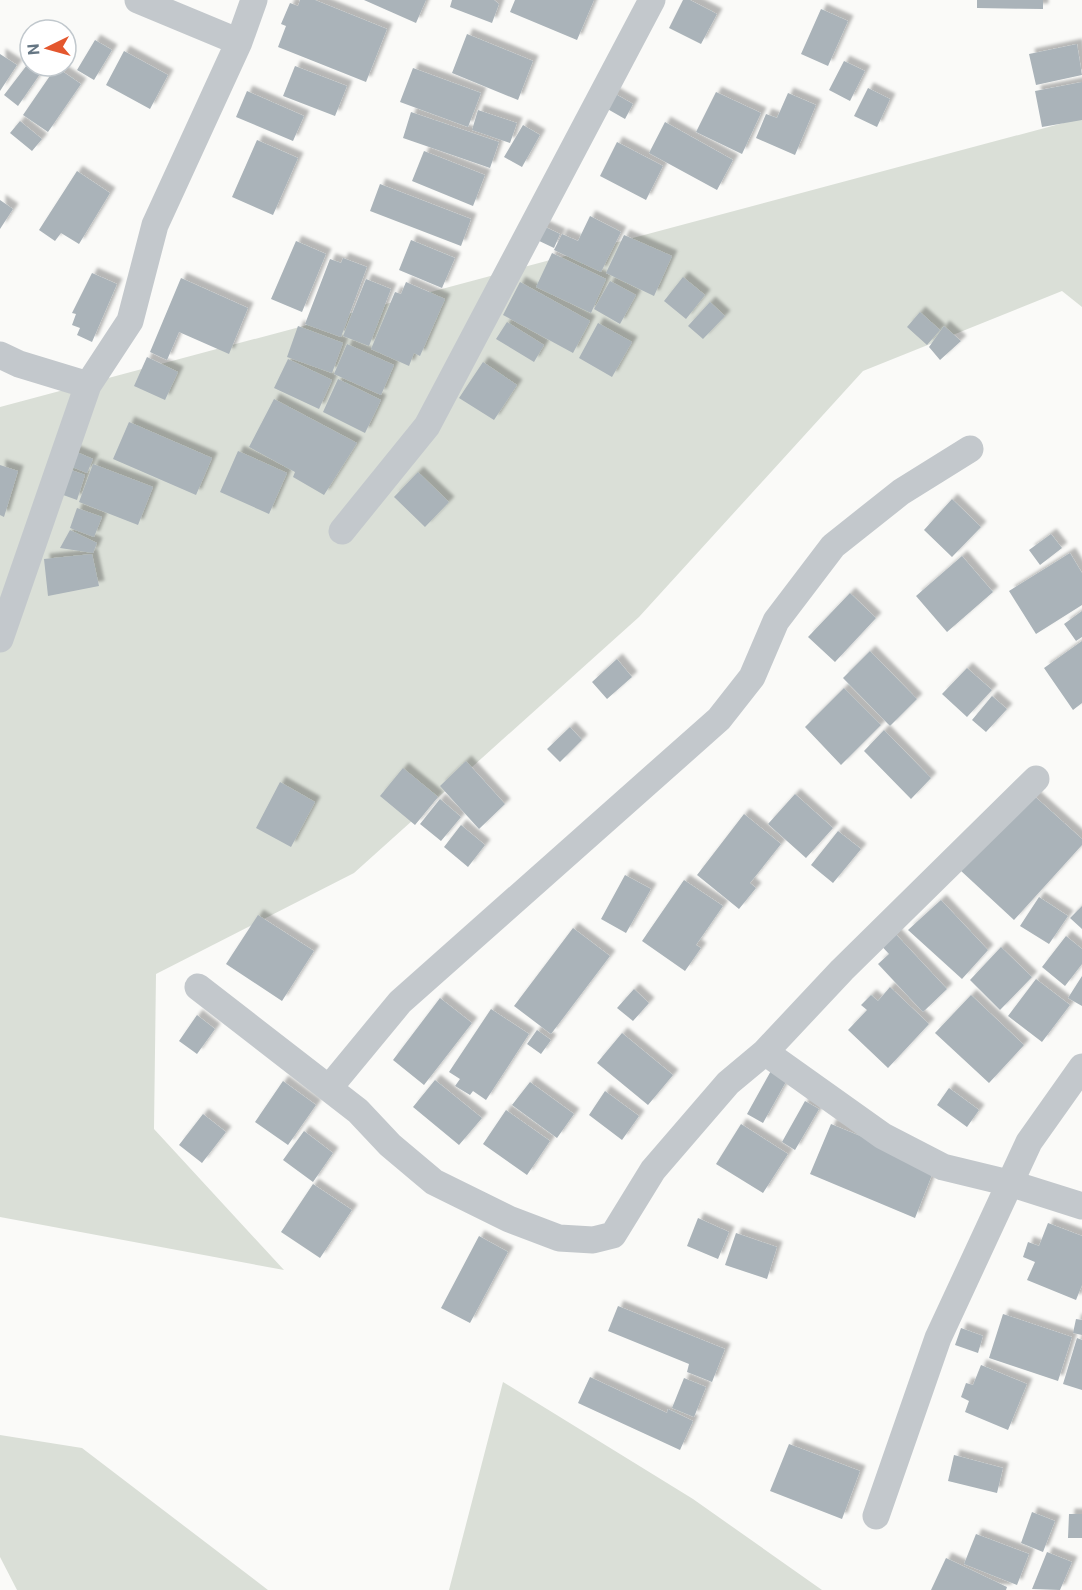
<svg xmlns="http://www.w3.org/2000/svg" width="1082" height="1590" viewBox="0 0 1082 1590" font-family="Roboto,sans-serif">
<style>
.green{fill:#dadfd7}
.building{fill:#aab3b9;filter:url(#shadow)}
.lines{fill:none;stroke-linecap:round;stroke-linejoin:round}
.street{stroke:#c3c8cc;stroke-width:27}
</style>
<defs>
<filter id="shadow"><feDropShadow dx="5.5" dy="-5.5" stdDeviation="1.5" flood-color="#0004"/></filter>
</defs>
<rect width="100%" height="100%" fill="#fafaf8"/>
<path class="green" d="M1082,118V307L1062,291L863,371L639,617L354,873L156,974L154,1129L284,1270L0,1217V407Z
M503,1382L693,1499L822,1590H449Z
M0,1435L82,1448L268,1590H17L0,1557Z"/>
<path class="building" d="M300,0H315L387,29L366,82L278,47L286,26L281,24L290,3L298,6Z
M364,0H426L416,23Z
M452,0H494L499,4L492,23L450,7Z
M515,0H594L577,40L510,12Z
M683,0H690L717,14L701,44L669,28Z
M977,0H1043V9L977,8Z
M821,9L848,21L828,66L801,54Z
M467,34L533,61L518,100L452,73Z
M95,40L112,50L94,80L77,70Z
M1077,44L1082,75L1036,85L1029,54Z
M124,51L168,75L150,109L106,85Z
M0,54L17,65L0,91Z
M844,61L865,71L850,101L829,90Z
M27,65L40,74L18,106L4,95Z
M295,66L347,86L335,116L283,96Z
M56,67L81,84L48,132L23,115Z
M413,68L481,93L468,127L400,102Z
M1082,82V120L1042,127L1035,91Z
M868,88L890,99L877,127L854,116Z
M247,91L304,116L293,141L236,117Z
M612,92L633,104L625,119L604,107Z
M716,92L761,113L742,154L696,132Z
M788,93L816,105L795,155L756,138L766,114L777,118Z
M478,110L517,123L510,143L472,130Z
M411,112L499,142L490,168L403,138Z
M20,121L42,139L32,151L10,133Z
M665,122L733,160L717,190L649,153Z
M523,125L540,135L522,167L504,157Z
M257,140L298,158L273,215L232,197Z
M617,142L663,166L646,200L600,176Z
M424,151L485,175L473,206L412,181Z
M77,171L110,193L79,244L61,233L55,241L39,230Z
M380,184L471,219L461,246L370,211Z
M0,200L13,209L0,229Z
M590,216L621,232L601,272L554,250L562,234L578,241Z
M541,225L560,234L554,248L535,239Z
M624,235L672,256L654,296L606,273Z
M411,240L455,258L442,288L399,270Z
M296,241L326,254L302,312L271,299Z
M552,253L606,279L591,313L536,287Z
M343,258L367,267L341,337L305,324L330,259L341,263Z
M92,273L117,284L92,342L77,335L80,328L72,325L76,314L72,313Z
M683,277L705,295L686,319L664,301Z
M181,278L248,308L229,354L179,332L167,360L150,352Z
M366,279L391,289L369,346L343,336Z
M610,281L636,295L620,324L594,309Z
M406,282L445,299L420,356L414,353L409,366L371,349L395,292L401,294Z
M520,282L590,321L573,353L503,315Z
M710,302L725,316L703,339L688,326Z
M920,312L940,330L927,345L907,327Z
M507,322L544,345L534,362L496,339Z
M598,323L632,342L612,377L579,358Z
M298,326L343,343L332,373L287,357Z
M944,326L961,341L940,360L929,347Z
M347,344L394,365L381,395L334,374Z
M147,357L178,372L165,400L134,386Z
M288,359L332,380L319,409L274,388Z
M483,362L517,385L494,420L459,398Z
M338,379L381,400L365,433L323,412Z
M274,399L357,443L324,495L293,477L295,472L249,447Z
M129,422L212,458L196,495L113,459Z
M72,450L93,459L87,473L65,464Z
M238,451L287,473L269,514L220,492Z
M93,464L153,487L138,525L79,502Z
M0,465L18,471L4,517L0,515Z
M63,467L85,475L77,500L55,492Z
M418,472L449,502L425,527L394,497Z
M952,499L981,527L952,557L924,530Z
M77,508L102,517L94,537L70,528Z
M70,530L97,543L93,553L60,548Z
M1051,534L1062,548L1040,565L1029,550Z
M1070,553L1082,573V605L1036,634L1009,591Z
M92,554L99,586L48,596L44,559Z
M962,556L993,592L947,632L916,596Z
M850,593L876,618L835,662L808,637Z
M1082,611V637L1076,641L1064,624Z
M1082,641V703L1073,710L1044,668Z
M870,651L917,699L890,726L843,678Z
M617,659L632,677L607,699L592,682Z
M967,668L992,690L967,717L942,694Z
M844,688L881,725L841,765L805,727Z
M992,696L1007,709L986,732L972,720Z
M570,727L582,740L560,762L547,749Z
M884,730L931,778L911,799L864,751Z
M466,761L505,804L479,829L440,786Z
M403,768L438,797L415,825L380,796Z
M280,782L315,802L291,847L256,828Z
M1031,793L1082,839V845L1014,920L960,870Z
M795,794L833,828L806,858L768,824Z
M440,799L461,817L441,841L420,824Z
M744,814L781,844L750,883L756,888L739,909L697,875Z
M461,825L485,845L468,867L444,847Z
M838,831L861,849L833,883L811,865Z
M625,875L651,889L626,933L601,919Z
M684,880L723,906L696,945L701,948L685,971L642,941Z
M1039,897L1068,916L1049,944L1020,926Z
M941,900L988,950L962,979L908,930Z
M1082,906V929L1070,918Z
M258,915L314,951L282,1001L226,964Z
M573,928L610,956L551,1034L514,1006Z
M890,928L947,989L923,1012L878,964L889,954L877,941Z
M1066,936L1082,949V964L1065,986L1042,967Z
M1001,947L1032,977L1000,1010L970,980Z
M1082,976V1006L1068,998Z
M1036,979L1070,1005L1042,1042L1008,1016Z
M890,987L929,1024L888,1068L848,1030L867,1010L861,1005L871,995L878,1001Z
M634,989L649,1003L633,1021L617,1008Z
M971,995L1024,1045L989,1083L935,1033Z
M440,998L472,1023L424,1085L393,1060Z
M491,1009L529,1034L486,1100L473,1091L470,1095L455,1086L460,1079L449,1072Z
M197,1015L215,1029L197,1054L179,1041Z
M537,1030L551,1040L541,1054L527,1044Z
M622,1033L673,1075L648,1105L597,1063Z
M772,1069L788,1078L763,1123L747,1114Z
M435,1080L482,1118L459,1145L413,1107Z
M283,1081L316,1105L288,1145L255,1122Z
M530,1082L574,1114L557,1138L512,1105Z
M949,1088L979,1110L967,1127L937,1105Z
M605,1091L639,1116L622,1140L589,1115Z
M805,1101L819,1109L795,1150L782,1142Z
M506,1110L550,1141L527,1175L483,1144Z
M203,1114L226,1132L202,1163L179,1145Z
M741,1124L788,1154L763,1193L716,1164Z
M831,1124L935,1167L915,1218L810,1174Z
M304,1131L333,1153L313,1182L283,1160Z
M313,1184L352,1210L320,1258L281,1232Z
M698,1218L729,1232L718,1259L687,1246Z
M1048,1223L1082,1236V1285L1076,1300L1027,1280L1035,1262L1023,1257L1028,1242L1039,1246Z
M736,1233L777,1247L767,1279L725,1265Z
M479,1236L508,1252L470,1323L441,1308Z
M618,1306L725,1349L712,1382L687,1372L689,1364L608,1331Z
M1003,1314L1072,1337L1058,1381L989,1358Z
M1076,1319L1082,1320V1335L1073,1333Z
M961,1328L983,1336L978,1353L955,1345Z
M1077,1338L1082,1340V1390L1063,1384Z
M981,1365L1027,1384L1008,1430L965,1412L969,1401L961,1397L966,1383L973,1385Z
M590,1377L667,1413L668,1409L693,1421L680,1450L578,1403Z
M684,1378L706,1387L694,1417L672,1408Z
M789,1444L860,1471L842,1519L770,1491Z
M954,1455L1003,1468L997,1493L948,1481Z
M1032,1512L1055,1521L1043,1552L1021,1543Z
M1069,1514H1082V1538H1068Z
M976,1534L1029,1554L1017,1585L964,1564Z
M1047,1552L1072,1562L1060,1590L1032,1589Z
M946,1558L1007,1587L1006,1590H931Z"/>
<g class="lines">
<path class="street" d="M138,0L239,42
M0,355L19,364L88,385
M342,531L427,426L652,0
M0,639L88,385L130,321L155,225L239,42L254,0
M198,987L358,1111L390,1145L434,1182L509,1219L559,1238L593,1240L613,1235L653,1170L728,1083L765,1052L842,970L1036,779
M765,1052L883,1136L943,1167L1009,1183L1082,1206
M329,1088L400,1002L719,719L752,677L776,621L833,546L901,492L970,449
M876,1516L938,1338L1029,1142L1082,1067"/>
</g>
<g transform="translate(48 48) rotate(265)"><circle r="28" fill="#ffffff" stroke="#c1c8cd" stroke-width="1.5"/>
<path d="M0-4.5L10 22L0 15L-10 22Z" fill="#e4572e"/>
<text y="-9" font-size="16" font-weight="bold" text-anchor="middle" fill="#657683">N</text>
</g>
</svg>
